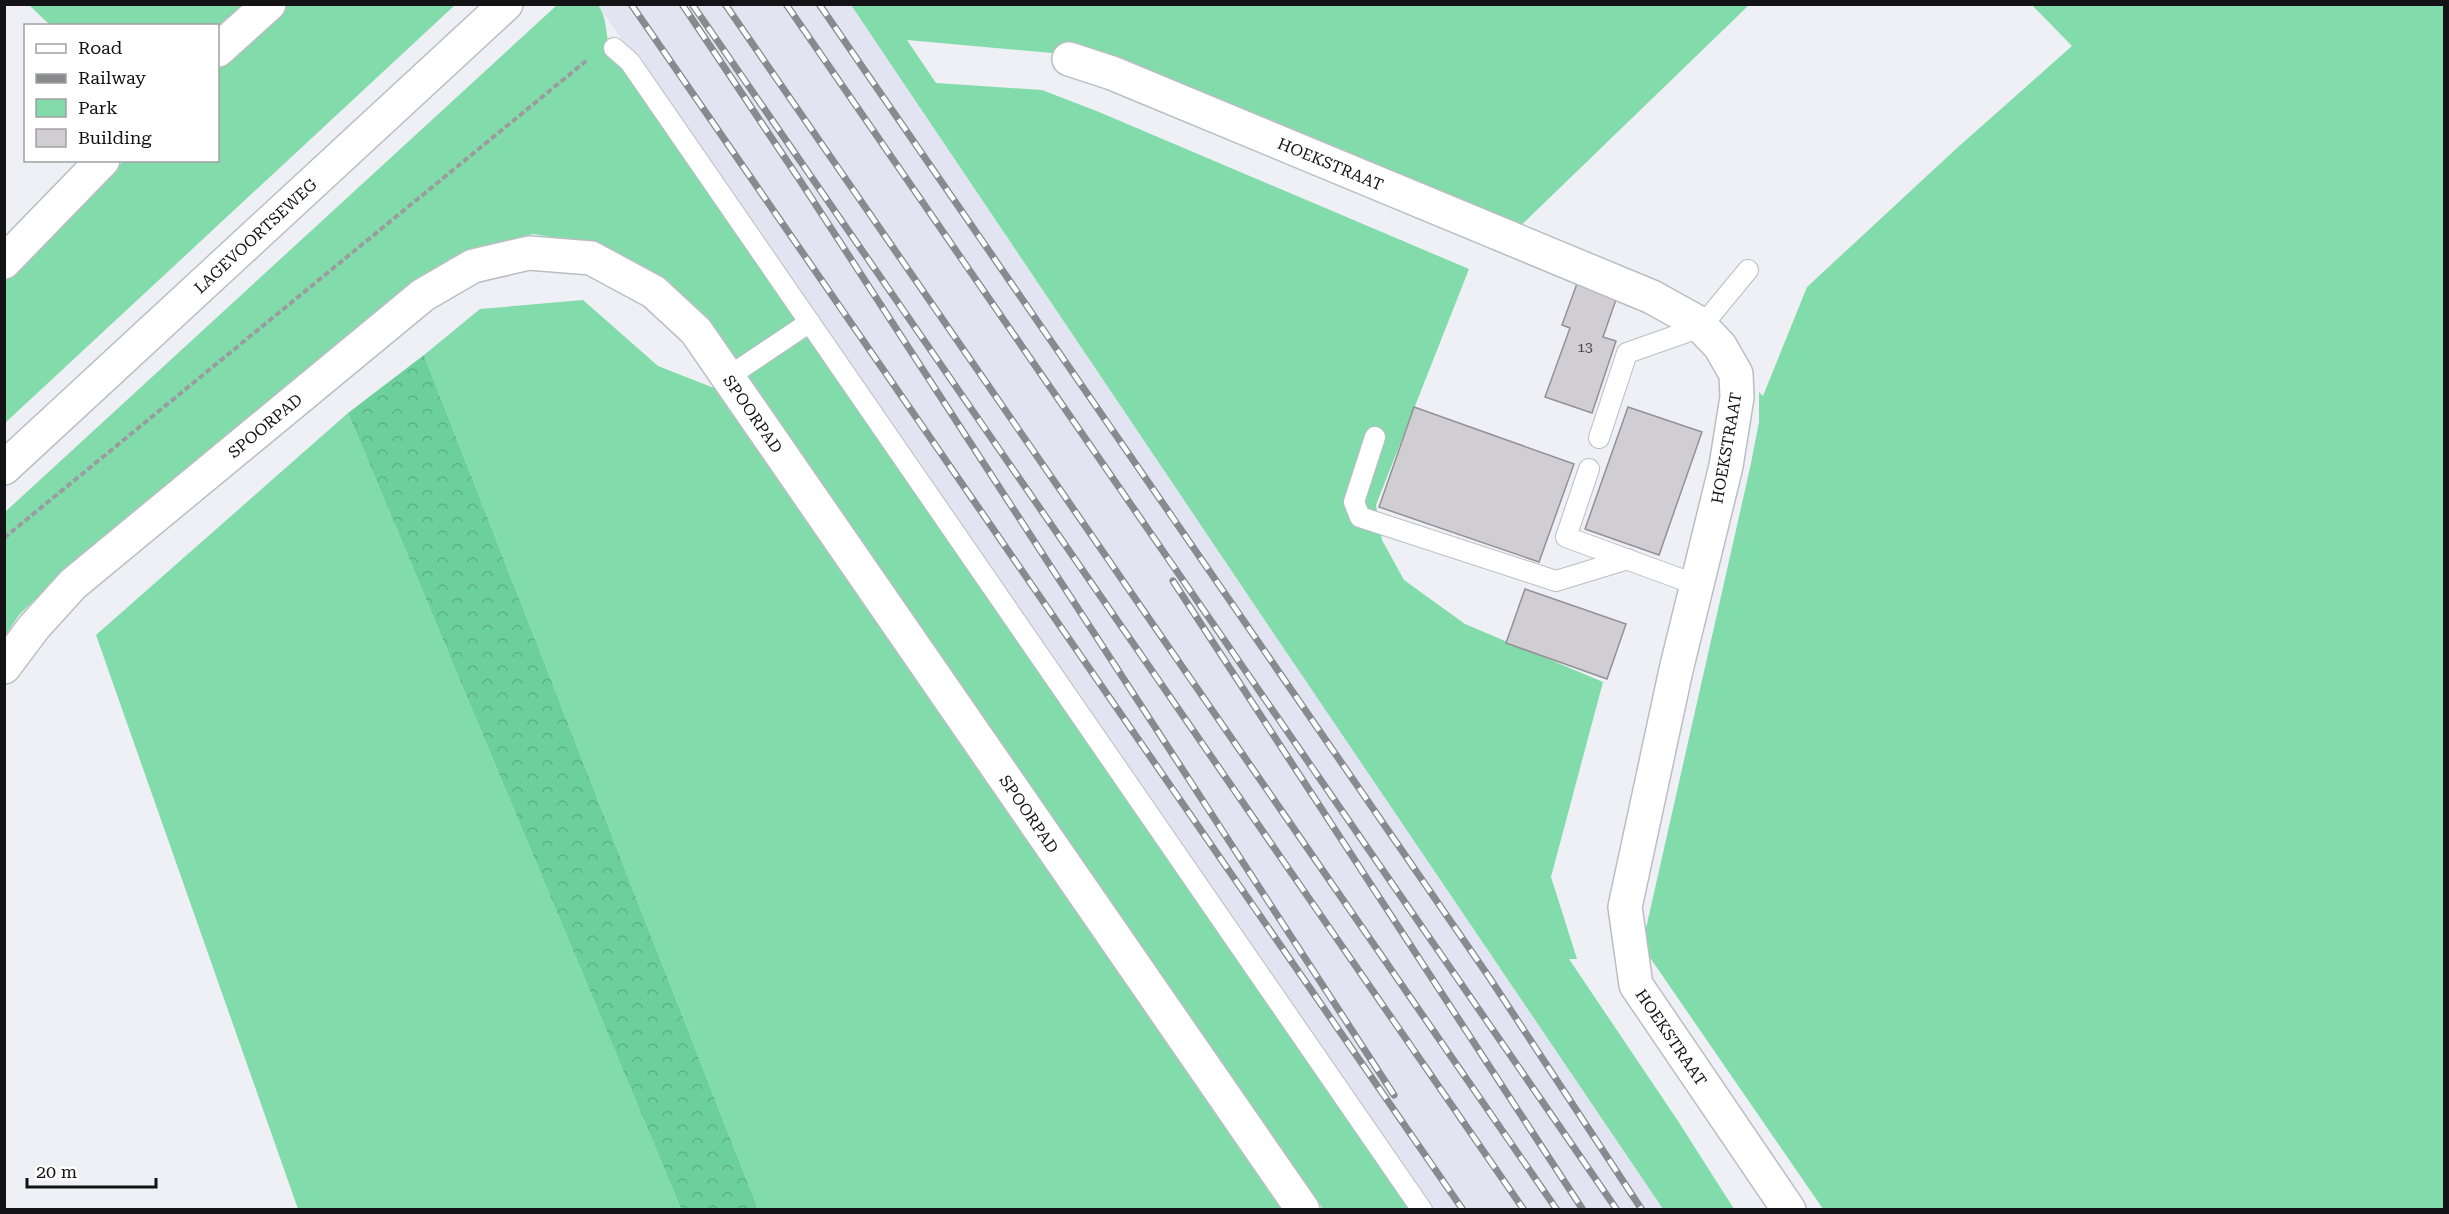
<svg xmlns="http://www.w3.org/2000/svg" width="2449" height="1214" viewBox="0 0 2449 1214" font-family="'Roboto Serif',serif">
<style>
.built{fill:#e2e5f1}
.green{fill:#81dbaa}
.forest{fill:url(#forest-crowns)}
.building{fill:#d1ced3;stroke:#949196;stroke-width:1.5}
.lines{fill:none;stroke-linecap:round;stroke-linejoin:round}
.service-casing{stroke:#bcbdc2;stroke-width:22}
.minor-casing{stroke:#bcbdc2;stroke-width:36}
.path{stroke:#9b9ca0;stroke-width:4;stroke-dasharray:6 3;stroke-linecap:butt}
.service{stroke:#fff;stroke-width:20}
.minor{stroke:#fff;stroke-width:33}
.rail-casing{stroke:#898a8d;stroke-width:7}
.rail{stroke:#fff;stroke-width:4.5;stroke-dasharray:14;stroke-linecap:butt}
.labels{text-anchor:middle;stroke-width:6;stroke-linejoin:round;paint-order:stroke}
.number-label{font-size:14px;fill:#424244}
.street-label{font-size:16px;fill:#131315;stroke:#fff}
</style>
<defs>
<pattern id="forest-crowns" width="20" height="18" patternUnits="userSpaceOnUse" patternTransform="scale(1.5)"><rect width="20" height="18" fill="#6bd09c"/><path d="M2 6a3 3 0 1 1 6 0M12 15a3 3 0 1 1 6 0" fill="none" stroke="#5cb286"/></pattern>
</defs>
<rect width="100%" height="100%" fill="#eff0f5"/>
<path class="built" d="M598,5H851L1270,628L1663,1209H1431Z"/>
<path class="green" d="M29,5H243L218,26L50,25Z
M288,5H455L5,423V276L124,161L218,160V70Z
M557,5H598C607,17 605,30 609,45L1412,1209H1323L709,321L666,279L599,245L533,234L470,250L414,280L64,571L19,615L5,636V512Z
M851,5H1749L1512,234L1074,55L907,40L936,83L1042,90L1099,112L1469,269L1376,505L1382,540L1404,580L1465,624L1603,682L1551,877L1577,959H1569L1678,1121L1734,1209H1663L1270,628Z
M2032,5H2444V1209H1823L1642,946L1750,468L1759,422V392L1763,396L1807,287L1957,148L2072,46Z
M583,300L658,366L714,388L1281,1209H758L424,355L480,309Z
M348,413L681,1209H298L96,635Z"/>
<path class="forest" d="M424,355L758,1209H681L348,413Z"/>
<path class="building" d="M1579,278L1619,291L1603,337L1616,341L1592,413L1545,397L1570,328L1562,325Z
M1414,407L1574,464L1539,562L1379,507Z
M1628,407L1702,432L1659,555L1585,529Z
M1525,589L1626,624L1607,679L1506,643Z"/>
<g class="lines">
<defs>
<path id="service" d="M614,48L630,62L1422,1210
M728,377L810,322
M1375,437L1354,502L1360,517L1556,581L1628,559
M1599,438L1627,353L1701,327L1748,270
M1589,469L1566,537L1697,585"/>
<g id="minor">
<path d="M218,50L269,4"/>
<path id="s1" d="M1069,59L1112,73L1652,297L1697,322L1720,346L1736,374L1737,397L1726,466L1676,670L1625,907L1636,985L1789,1210"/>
<path d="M4,262L103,160"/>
<path id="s2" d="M4,468L506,4"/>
<path id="s3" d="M4,667L34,627L73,584L423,295L473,266L529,253L591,258L654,292L696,331L1303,1210"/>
</g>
</defs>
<use href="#service" class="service-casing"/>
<use href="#minor" class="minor-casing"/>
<path class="path" d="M4,538L586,61"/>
<use href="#service" class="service"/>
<use href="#minor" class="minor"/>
<defs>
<path id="rail" d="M631,4L1463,1210
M682,4L799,179L1394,1095
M692,4L1524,1210
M725,4L1557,1210
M786,4L1617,1210
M819,4L1489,977L1642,1210
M1173,581L1583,1210"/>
</defs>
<use href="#rail" class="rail-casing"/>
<use href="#rail" class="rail"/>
</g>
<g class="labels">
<g class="number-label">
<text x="1585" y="352">13</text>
</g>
<g class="street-label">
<text dy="6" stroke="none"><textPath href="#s1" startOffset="282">HOEKSTRAAT</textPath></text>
<text dy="6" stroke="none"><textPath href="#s2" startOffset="342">LAGEVOORTSEWEG</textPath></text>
<text dy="6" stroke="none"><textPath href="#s3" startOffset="969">SPOORPAD</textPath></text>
<text dy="6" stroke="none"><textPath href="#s3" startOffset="357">SPOORPAD</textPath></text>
<text transform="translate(1726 448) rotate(-80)" y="6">HOEKSTRAAT</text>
<text dy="6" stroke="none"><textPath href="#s3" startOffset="1455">SPOORPAD</textPath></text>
<text dy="6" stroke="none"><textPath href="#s1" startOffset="1434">HOEKSTRAAT</textPath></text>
</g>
</g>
<rect width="2449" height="1214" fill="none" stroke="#131315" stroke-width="12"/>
<rect x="24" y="24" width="195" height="138" fill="#ffffff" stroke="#a1a1a1" stroke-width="1.5"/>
<rect x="36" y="44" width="30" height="9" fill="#ffffff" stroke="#a1a1a1" stroke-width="1.5"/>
<text x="78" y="54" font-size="18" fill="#131315">Road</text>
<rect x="36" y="74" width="30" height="9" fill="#898a8d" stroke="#a1a1a1" stroke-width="1.5"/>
<text x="78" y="84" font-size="18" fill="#131315">Railway</text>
<rect x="36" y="99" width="30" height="18" fill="#81dbaa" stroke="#a1a1a1" stroke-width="1.5"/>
<text x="78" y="114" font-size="18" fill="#131315">Park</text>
<rect x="36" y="129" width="30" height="18" fill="#d1ced3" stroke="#a1a1a1" stroke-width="1.5"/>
<text x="78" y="144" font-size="18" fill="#131315">Building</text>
<path d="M27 1178v9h129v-9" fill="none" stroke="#131315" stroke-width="3"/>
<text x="36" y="1178" font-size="18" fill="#131315" stroke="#ffffff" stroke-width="4.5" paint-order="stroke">20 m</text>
</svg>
